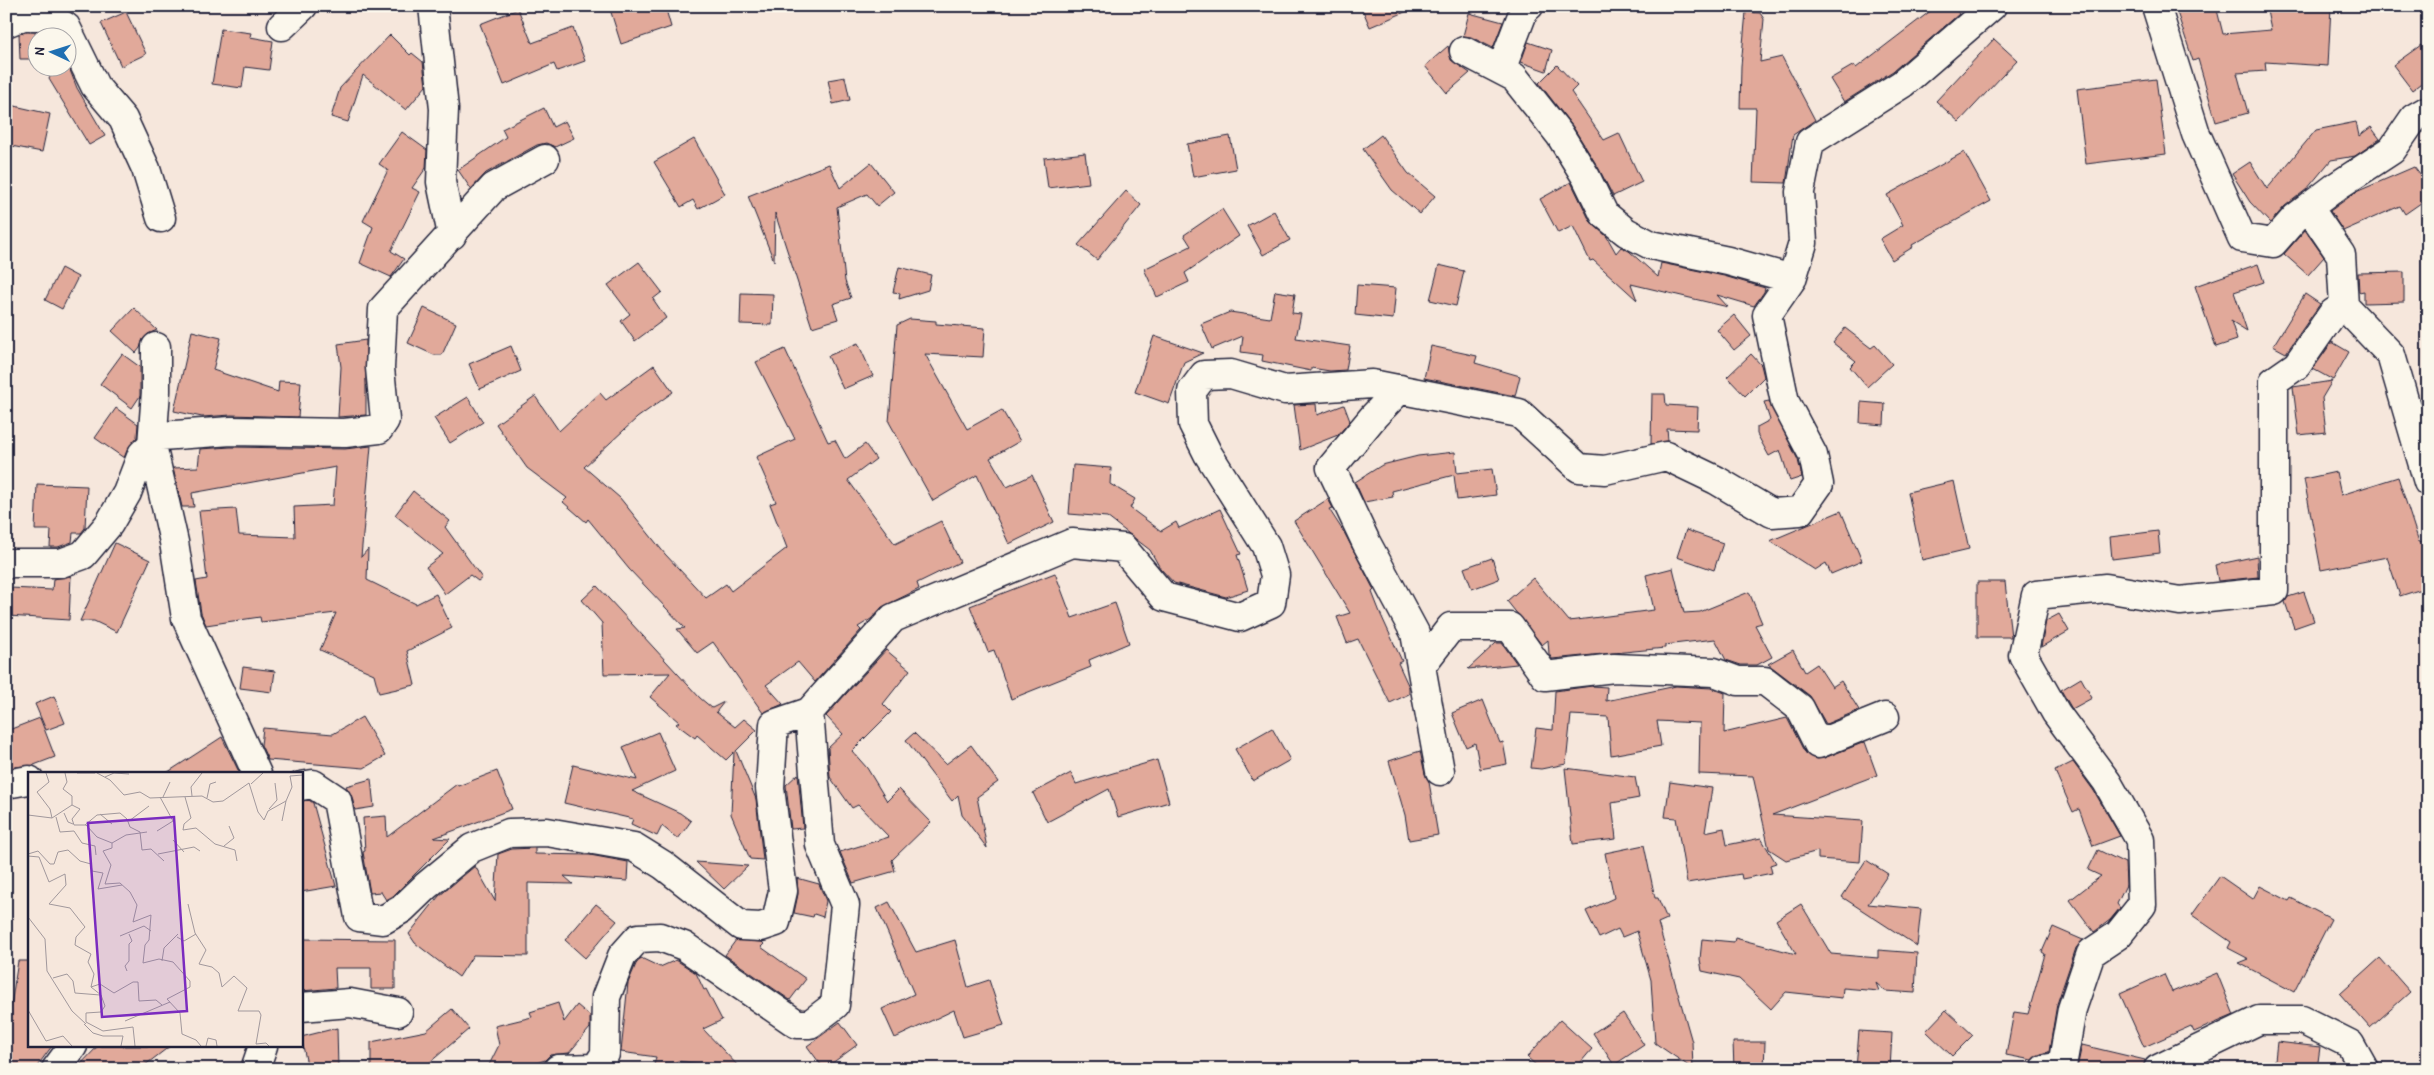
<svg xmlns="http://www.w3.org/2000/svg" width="2434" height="1075" viewBox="0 0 2434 1075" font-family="'Patrick Hand',sans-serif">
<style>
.building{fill:#e1a99a;stroke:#22223b}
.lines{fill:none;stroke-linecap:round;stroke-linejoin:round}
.minor-casing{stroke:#22223b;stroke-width:31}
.major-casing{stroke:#22223b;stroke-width:31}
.minor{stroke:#fbf7ec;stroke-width:28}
.major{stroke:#fbf7ec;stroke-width:28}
.inset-road{fill:none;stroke:#a1989c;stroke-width:1}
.view{fill:#7b2cbf;fill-opacity:0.15;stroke:#7b2cbf;stroke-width:2.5}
.inset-edge{fill:none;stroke:#22223b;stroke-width:2.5}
</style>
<rect width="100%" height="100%" fill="#f6e7dc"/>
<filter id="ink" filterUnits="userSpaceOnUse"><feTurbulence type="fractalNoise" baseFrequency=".02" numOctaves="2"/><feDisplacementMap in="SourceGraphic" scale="10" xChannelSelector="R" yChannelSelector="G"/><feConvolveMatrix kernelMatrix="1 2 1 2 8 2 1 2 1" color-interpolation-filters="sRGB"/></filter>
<g filter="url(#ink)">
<path class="building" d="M609,6H665L671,27L621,44Z
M1361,6H1419L1370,27Z
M1937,6H1953L1959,14L1893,71L1844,102L1830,79L1854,65L1856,68Z
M2175,6H2216L2223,34L2271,30L2266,6H2331L2328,66L2265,62L2266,71L2237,73L2248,113L2216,122L2198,59L2193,61Z
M518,9L532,43L573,28L585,61L557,71L554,64L504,85L480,24Z
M126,12L146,54L121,66L101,23Z
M1746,12L1760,13L1764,19L1760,62L1782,57L1815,120L1793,135L1786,183L1753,182L1756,108H1740L1741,66Z
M1469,13L1503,22L1493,48L1471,37L1463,36Z
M221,29L251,33L250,37L273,41L269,70L245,67L242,88L212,84Z
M26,32H44L51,36L38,38V54L34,59H20L19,34Z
M390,35L410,55L412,53L423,62L426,86L406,110L363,75L348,122L331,117L340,88Z
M1994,39L2017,60L1959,122L1936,101Z
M1528,42L1552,50L1546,71L1521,62Z
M2421,45L2428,54V78L2412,90L2393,65Z
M1448,46L1451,60L1470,73L1447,93L1425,66Z
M68,65L77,88L105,136L89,145L49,79L54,68H68Z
M1557,65L1577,86L1571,92L1604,140L1619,133L1642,182L1613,196L1599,169L1573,127L1539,83Z
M845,77L850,100L833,104L828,80Z
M2156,79L2166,154L2086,164L2077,89Z
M6,104L50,114L42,152L6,145Z
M544,108L553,127L565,121L574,138L555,147L546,143L537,145L486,173L471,189L458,170L506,137L502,129Z
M2356,122L2359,136L2371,127L2380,139L2355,156L2331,160L2307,189L2285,206L2270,223L2250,202L2232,174L2250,162L2267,189L2316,130Z
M402,132L427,150L426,168L412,188L420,192L391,251L404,259L391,277L360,263L373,227L363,221L388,170L379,164Z
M1381,135L1408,173L1435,196L1420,214L1392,190L1363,149Z
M1230,136L1236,169L1193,177L1187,144Z
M694,139L725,194L698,209L693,200L681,207L654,162Z
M1964,152L1991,201L1912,245L1913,247L1892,260L1880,239L1903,225L1887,195Z
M1085,153L1089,183L1048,188L1044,158Z
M871,163L894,192L877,206L867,194L837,207L845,281L851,298L833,304L838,319L812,327L775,213L774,261L748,196L829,164L840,188Z
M2414,167L2428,185V198L2405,214L2400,206L2343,231L2330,211L2356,192Z
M1571,182L1590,221L1607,237L1616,253L1621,247L1629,251L1658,277L1661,263L1724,276L1765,288L1764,292L1754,306L1717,295L1728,307L1631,284L1637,300L1593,260L1590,261L1573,226L1558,233L1540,199Z
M1126,191L1141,205L1097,260L1078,245Z
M1222,209L1239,236L1185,273L1189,282L1157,297L1144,269L1191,246L1184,235Z
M1274,211L1290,240L1263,255L1247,226Z
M2305,230L2324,257L2308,275L2284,254Z
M639,262L662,292L653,299L666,318L635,341L621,321L630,314L608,285Z
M2258,264L2264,282L2234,292L2247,331L2231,321L2237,340L2216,347L2195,286Z
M1439,265L1464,271L1456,306L1430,300Z
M899,267L931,275L928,290L899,299L900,293L893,292Z
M61,268L78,277L62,309L45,300Z
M2404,272V302L2364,303V291L2359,292L2358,273Z
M1357,285L1396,288L1393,319L1355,315Z
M1275,291L1295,294L1292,313L1301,314L1296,338L1350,346L1346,370L1330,371L1311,368V371L1262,361L1263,355L1241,352L1243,336L1212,349L1201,324L1230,312L1270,318Z
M741,293L773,294L772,325L740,324Z
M2305,294L2320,304L2286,353L2273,346Z
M134,308L157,330L148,334L143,339L140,348L136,353L112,331Z
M424,308L456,323L442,355H434L408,343Z
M1734,315L1751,336L1734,350L1717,330Z
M910,319L936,321V324L985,328L983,357L925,354L967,429L1002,410L1020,441L990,458L1007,487L1032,475L1054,522L1009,544L977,475L933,501L889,422L897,325Z
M1845,328L1871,348L1875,345L1892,364L1867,387L1850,367L1856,361L1833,343Z
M192,331L221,338L213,370L278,392L279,381L301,382L298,417L231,415L202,417L174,411Z
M1154,336L1203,353L1184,362L1169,404L1135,392Z
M366,340V415L338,417L341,367L338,344Z
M2332,342L2349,352L2333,380L2313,369Z
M858,343L873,376L843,389L828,356Z
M511,346L521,371L480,389L469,364Z
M1431,346L1477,356L1475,363L1520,376L1515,396L1424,378Z
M785,349L828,442L835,440L845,459L865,444L876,459L848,480L895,544L941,521L960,562L917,583L919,589L882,607L871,619L858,627L861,630L815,682L798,662L766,685L783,704L763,713L713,642L697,653L677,629L685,628L629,569L588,519L586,522L563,502L567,498L527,468L496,424L535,396L559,431L600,393L606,400L654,365L673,392L637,418L584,467L620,498L665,554L706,598L726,584L731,591L787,548L770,504L776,502L756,457L795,439L756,362Z
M122,354L140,367V396L132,408L100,384Z
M1751,354L1761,365L1764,377L1745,396L1727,377Z
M2332,381L2322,398L2326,432L2299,435L2293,387Z
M1652,394H1665L1666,405L1698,407L1697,430L1667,429L1668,441L1651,444Z
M468,397L483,422L450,443L434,418Z
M1769,401L1798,460L1802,477L1790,481L1780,450L1769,456L1757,434V427L1770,420L1764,402Z
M1861,402L1885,404L1884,425L1860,423Z
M1316,404L1317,415L1344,405L1350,421L1338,435L1300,450L1294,405Z
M116,408L138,424L137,437L128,448L124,458L95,438Z
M371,446L361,557L368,549L367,580L416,604L436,594L452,628L407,651L415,685L379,693L374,674L320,650L336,613L261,622L260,617L206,625L201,613L196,581L207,579L199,511L236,509L239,535L295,537L294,507L333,505L336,467L192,493L194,507H182L173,468L198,467L200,449L231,447L345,449Z
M1455,452L1457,473L1492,469L1496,495L1457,500L1454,475L1392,491L1393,497L1364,502L1355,482L1382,465L1418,456Z
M1073,465L1111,468L1110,484L1135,499L1130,508L1161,531L1176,522L1179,528L1220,509L1241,554L1237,555L1248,590L1226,597L1174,583L1160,568L1150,550L1107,517L1069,514Z
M2336,472L2341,495L2398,477L2419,542L2428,539V587L2400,596L2387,557L2321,570L2304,479Z
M1954,481L1969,549L1922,560L1908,492Z
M37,484L87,486L85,528L81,533H73L72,542L58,547H50L51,530H35Z
M413,491L450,521L445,527L482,578L478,581L470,575L445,594L426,567L443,554L395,515Z
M1328,499L1333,508L1329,509L1345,534L1374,590L1372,592L1381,615L1402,661L1398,663L1409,687V694L1390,703L1358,639L1347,643L1337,617L1350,613L1294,521Z
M1841,511L1862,561L1831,574L1826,563L1815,570L1770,541Z
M1686,530L1723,543L1714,570L1677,557Z
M2158,531L2160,553L2112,559L2110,537Z
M115,543L150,560L117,632L94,621H80Z
M2257,556L2258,577L2218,581L2215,565Z
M1492,558L1499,579L1472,589L1464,568Z
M1673,568L1684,613L1700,612L1749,592L1762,623L1755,625L1772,657L1757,665H1741L1726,660L1715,639L1665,645V648L1552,659L1549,654L1548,640L1542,645L1507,601L1533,578L1569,621L1654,610L1646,575Z
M1055,573L1072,618L1115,603L1129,643L1089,660L1091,667L1011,699L994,650L988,652L970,606Z
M71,576L69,620L8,616L10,588L52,590L53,579Z
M1977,582H2005L2011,637H1977Z
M597,586L700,698L712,708L724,702L716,712L735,727L744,719L757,730L736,751L756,799L763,860L750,859L731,814L734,752L726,760L697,735L695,738L676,724L679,722L650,697L670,673L604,674L602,623L582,600Z
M2304,592L2314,621L2294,628L2285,602L2288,597Z
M2059,614L2069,631L2041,647L2046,621Z
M1496,643H1502L1517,664L1468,669Z
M886,650L910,670L883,704L891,712L852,751L867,768L887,801L899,789L931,822L892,860L895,871L853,883L840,852L889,837L858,805L852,808L830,777L828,748L843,734L826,716Z
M1793,650L1805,672L1817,664L1832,687L1841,681L1859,710L1826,724L1810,696L1768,664Z
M243,667L275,671L272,692L240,688Z
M2081,678L2092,698L2072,709L2061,690Z
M1592,686L1607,687L1606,701L1676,686L1711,688L1725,693L1724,733L1787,718L1804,751L1816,759L1824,758L1865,742L1877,775L1772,815L1863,821L1860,862L1818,859V851L1786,860L1769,849L1753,776L1699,774L1700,723L1657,721L1661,746L1611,755L1608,717L1571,715L1566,764L1541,769L1531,768L1536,728L1553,730L1555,691Z
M54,696L65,723L46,730L35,704Z
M1483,700L1500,743L1503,742L1507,764L1480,769L1475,743L1466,747L1452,713Z
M362,717L385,756L364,768L268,760L261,745L263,728L333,734Z
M40,718L55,757L34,765L6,768V731Z
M1272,728L1290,760L1253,781L1235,749Z
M658,732L675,771L632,791L680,813L691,821L678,839L662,826L657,836L631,824L633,819L564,803L573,765L637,780L623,747Z
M914,733L946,764L971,745L998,782L977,797L987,848L962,815L958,795L952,801L906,740Z
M222,737L240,774H165L199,752Z
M1420,751L1425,774L1429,782L1438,835L1409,840L1405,815L1389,761Z
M1157,760L1169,802L1118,817L1109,789L1047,822L1033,793L1071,773L1076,784Z
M2073,762L2094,791L2120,836L2093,846L2079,809L2073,812L2055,771Z
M1565,768L1635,777L1639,798L1612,803L1616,839L1573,844Z
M497,771L512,809L434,838L450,839L393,896L386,900L381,892L370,893L363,852L365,851L363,818L386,816L387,837L457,784L458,786Z
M798,774L803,828L791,829L786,785Z
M371,779L374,807L355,810L352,797L346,786Z
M1670,782L1712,788L1705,832L1724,828L1727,845L1761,838L1776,863L1770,865L1772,873L1742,879L1741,874L1687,883L1676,818L1665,817Z
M309,800L313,803L336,886L301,892V801Z
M1644,845L1655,898H1658L1667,919L1658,923L1692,1042L1693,1069L1655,1043L1651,980L1637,931L1622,937L1618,929L1599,938L1586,911L1614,898L1605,853Z
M535,848V854L590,855L628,862L627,881L564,876L573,884L528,883V956L473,955L459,977L415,943L409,934L439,896L475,866L495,901L498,854L512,849Z
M2098,850L2125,863L2126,885L2117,904L2120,908L2110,920L2094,932L2070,900L2101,876L2088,870Z
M1866,860L1888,874L1868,904L1921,909L1917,946L1842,897Z
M696,862L748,866L724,889Z
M2220,876L2253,899L2260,886L2289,901L2291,898L2331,919L2294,992L2239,963L2249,959L2228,948L2231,942L2192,915Z
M797,878L819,884L826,901L823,917L814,914L813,917L794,913L798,894Z
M889,902L916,952L955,940L968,987L989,980L1004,1025L963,1037L954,1010L895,1038L882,1009L914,994L877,908Z
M596,904L617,921L585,958L565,940Z
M1801,904L1831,954L1878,958V950L1917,953L1915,993L1885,991L1876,983L1879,991L1843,988L1842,998L1786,992L1771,1009L1739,979L1702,971L1700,959L1702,939L1734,942L1735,938L1796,954L1776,920Z
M2053,927L2083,940L2076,948L2057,1004L2049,1052L2041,1054L2032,1060L2006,1055L2014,1012L2028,1014L2045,954L2042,952Z
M301,939L395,940V989H371V968H335L336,988L301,991Z
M736,940L762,942L764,944L761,947L806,979L790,1000L725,955Z
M641,958L660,967L676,960L696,973L704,990L706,989L722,1020L703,1029L741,1069L677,1061L674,1069H653L656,1057L621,1052L628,983L636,964Z
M2380,958L2410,992L2370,1028L2340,994Z
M18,961H29V1046H52L35,1069H6V1037Z
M2217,973L2234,1015L2194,1032L2191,1026L2144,1047L2120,994L2164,974L2172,992Z
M558,1003L564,1022L577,1005L590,1016V1028L569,1053L550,1055L545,1060L519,1069H487L499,1045L495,1026L532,1017L530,1012Z
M452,1009L469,1029L422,1069H371V1042L426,1031Z
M1946,1010L1973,1035L1952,1056L1926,1031Z
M1623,1013L1644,1045L1614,1065L1593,1033Z
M1560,1020L1592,1049L1575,1069H1540L1527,1057Z
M840,1022L857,1045L824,1069L807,1046Z
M337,1028L338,1069H308L301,1037Z
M1859,1031L1892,1033L1890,1069H1856Z
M1733,1042H1765L1764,1069H1734Z
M2277,1042L2320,1047L2317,1069H2274Z
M2082,1045L2145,1060L2143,1069L2077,1068Z
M98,1046H170L140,1069H76Z"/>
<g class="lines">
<defs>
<path id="minor" d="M433,6L444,109L441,182L452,235
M2156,6L2196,134L2242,238L2273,243L2295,218L2337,186L2392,150L2414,118L2428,110
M6,23L23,16H48L66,27L95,86L123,119L146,169L161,218
M282,26L303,6
M1464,51L1514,77L1560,135L1586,177L1604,214L1626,232L1651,245L1728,261L1792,279
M1501,70L1524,10L1529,6
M2309,208L2341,255L2344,306L2391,355L2428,482
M156,347V391L152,445L174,542L186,618L257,774
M1400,389L1374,416L1331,468L1366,542L1415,633L1440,771
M6,565L10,563H61L83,555L109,524L127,493L142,454L161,436L231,431L345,433L379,429L385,420L380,368L383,309L494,187L545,159
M1421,666L1451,627H1510L1545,676L1614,668L1714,672L1738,681H1765L1800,708L1818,744L1885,717
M6,784L29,780
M301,786L313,784L337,800L359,917L383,920L402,909L426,886L472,848L509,833L547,832L634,847L663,865L741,926L761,927L776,922L783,891L770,788L774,724L809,712L893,618L1072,543L1123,548L1164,597L1240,617L1271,603L1275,575L1266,546L1208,454L1193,424L1192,391L1204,375L1231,374L1285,390L1372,384L1519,413L1579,468L1605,470L1666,456L1716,480L1772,513L1800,511L1819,484L1813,455L1785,402L1767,315L1792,279L1803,243L1800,192L1810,142L1902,84L1992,6
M301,1007L350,1003L398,1012
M56,1069L73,1046
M255,1069L263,1046
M558,1069L596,1068L605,1054L606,997L622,956L638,938L660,937L684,946L797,1024H810L835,1005L845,905L820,845L809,712
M2044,1069L2062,1066L2072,1009L2091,953L2118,935L2142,905L2140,840L2107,782L2056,713L2023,655L2036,595L2106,588L2180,601L2274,591V381L2297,365L2333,313L2344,306"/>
<path id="major" d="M2158,1069L2259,1020H2302L2350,1044L2364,1069"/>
</defs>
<use href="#minor" class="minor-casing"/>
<use href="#major" class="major-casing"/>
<use href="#minor" class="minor"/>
<use href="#major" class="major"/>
</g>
</g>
<g transform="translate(28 772)">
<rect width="275" height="275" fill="#f6e7dc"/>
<path class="inset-road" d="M18,1L21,10L9,20L22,37L24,46M37,1L39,10L35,17L44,24V33M49,1H67M69,1L82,8L96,23L112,20L122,26L174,24L185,30L195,29L221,11L230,40L236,48L240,39L258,29L264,15L262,4L275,3M77,5L86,1L101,2M223,12L235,1M164,24L163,15L174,1M135,25L142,10M157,25L163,46L156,52L155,58L168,56L187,72L207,78L209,89M179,26L182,12L188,10M44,33L52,37L44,47L46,53H58L69,65L84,71V76L75,79L83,93L77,112L92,111L102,120L109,133L105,150L123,143L121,168L117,173L115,191L131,187L145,190L162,209V215L139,227L152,241L154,262L168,268L173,274M241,37L249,28L247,11M36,41L40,50L45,52M72,42L84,52M0,43L24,46L44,33M28,45L32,60L46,59L54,71L67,74L68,83M101,49L121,34M254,49L258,29M57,53L69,43L92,41L99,47L102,55L112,60L114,78L123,77L136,89M129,59L145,49L132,25M145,68L156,80M84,71L98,63L119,60M196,74L206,66L201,54M0,82L10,79L22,92H26L30,80L40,78L52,89L63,92L64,99L75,101L70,117L94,113M130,82L166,75L172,79M0,84L11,85L21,110L37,102L38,113L21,132L42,136L57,155L48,165L47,173L63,182L60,190L66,202L63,215L73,223L77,234L73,240L58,241V250L75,259L105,255L107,274M160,132L167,161L178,178L171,192L184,195L191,201L194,215L206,204L219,216L210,239H231L233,243L228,272L238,271L241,274M0,145L17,167L19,199L44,239L58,252M92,164L116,154L123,159M149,165L156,169L168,162M134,189L136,176L150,162M99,199L97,194L101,189V172L104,169L101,162M25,206L39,202L45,209L47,221L72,223M63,215L72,212L86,221L105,210H110L111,229L128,228L134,233M0,238L18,269L35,264L44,274M97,249L142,230M56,252L65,261L75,264H95L93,274M178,274L180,266L188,268L189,274"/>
<path class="view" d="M146,45L159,239L74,245L60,51Z"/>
<rect width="275" height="275" class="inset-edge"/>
</g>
<rect width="2434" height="1075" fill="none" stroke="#fbf7ec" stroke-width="25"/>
<rect x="12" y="12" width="2409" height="1050" fill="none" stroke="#22223b" stroke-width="2" filter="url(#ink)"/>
<g transform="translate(52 52) rotate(274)"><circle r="24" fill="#fbf7ec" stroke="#a4a2a5"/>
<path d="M0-4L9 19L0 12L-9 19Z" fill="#1f6fb2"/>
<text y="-8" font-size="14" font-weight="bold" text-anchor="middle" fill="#22223b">N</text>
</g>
</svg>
